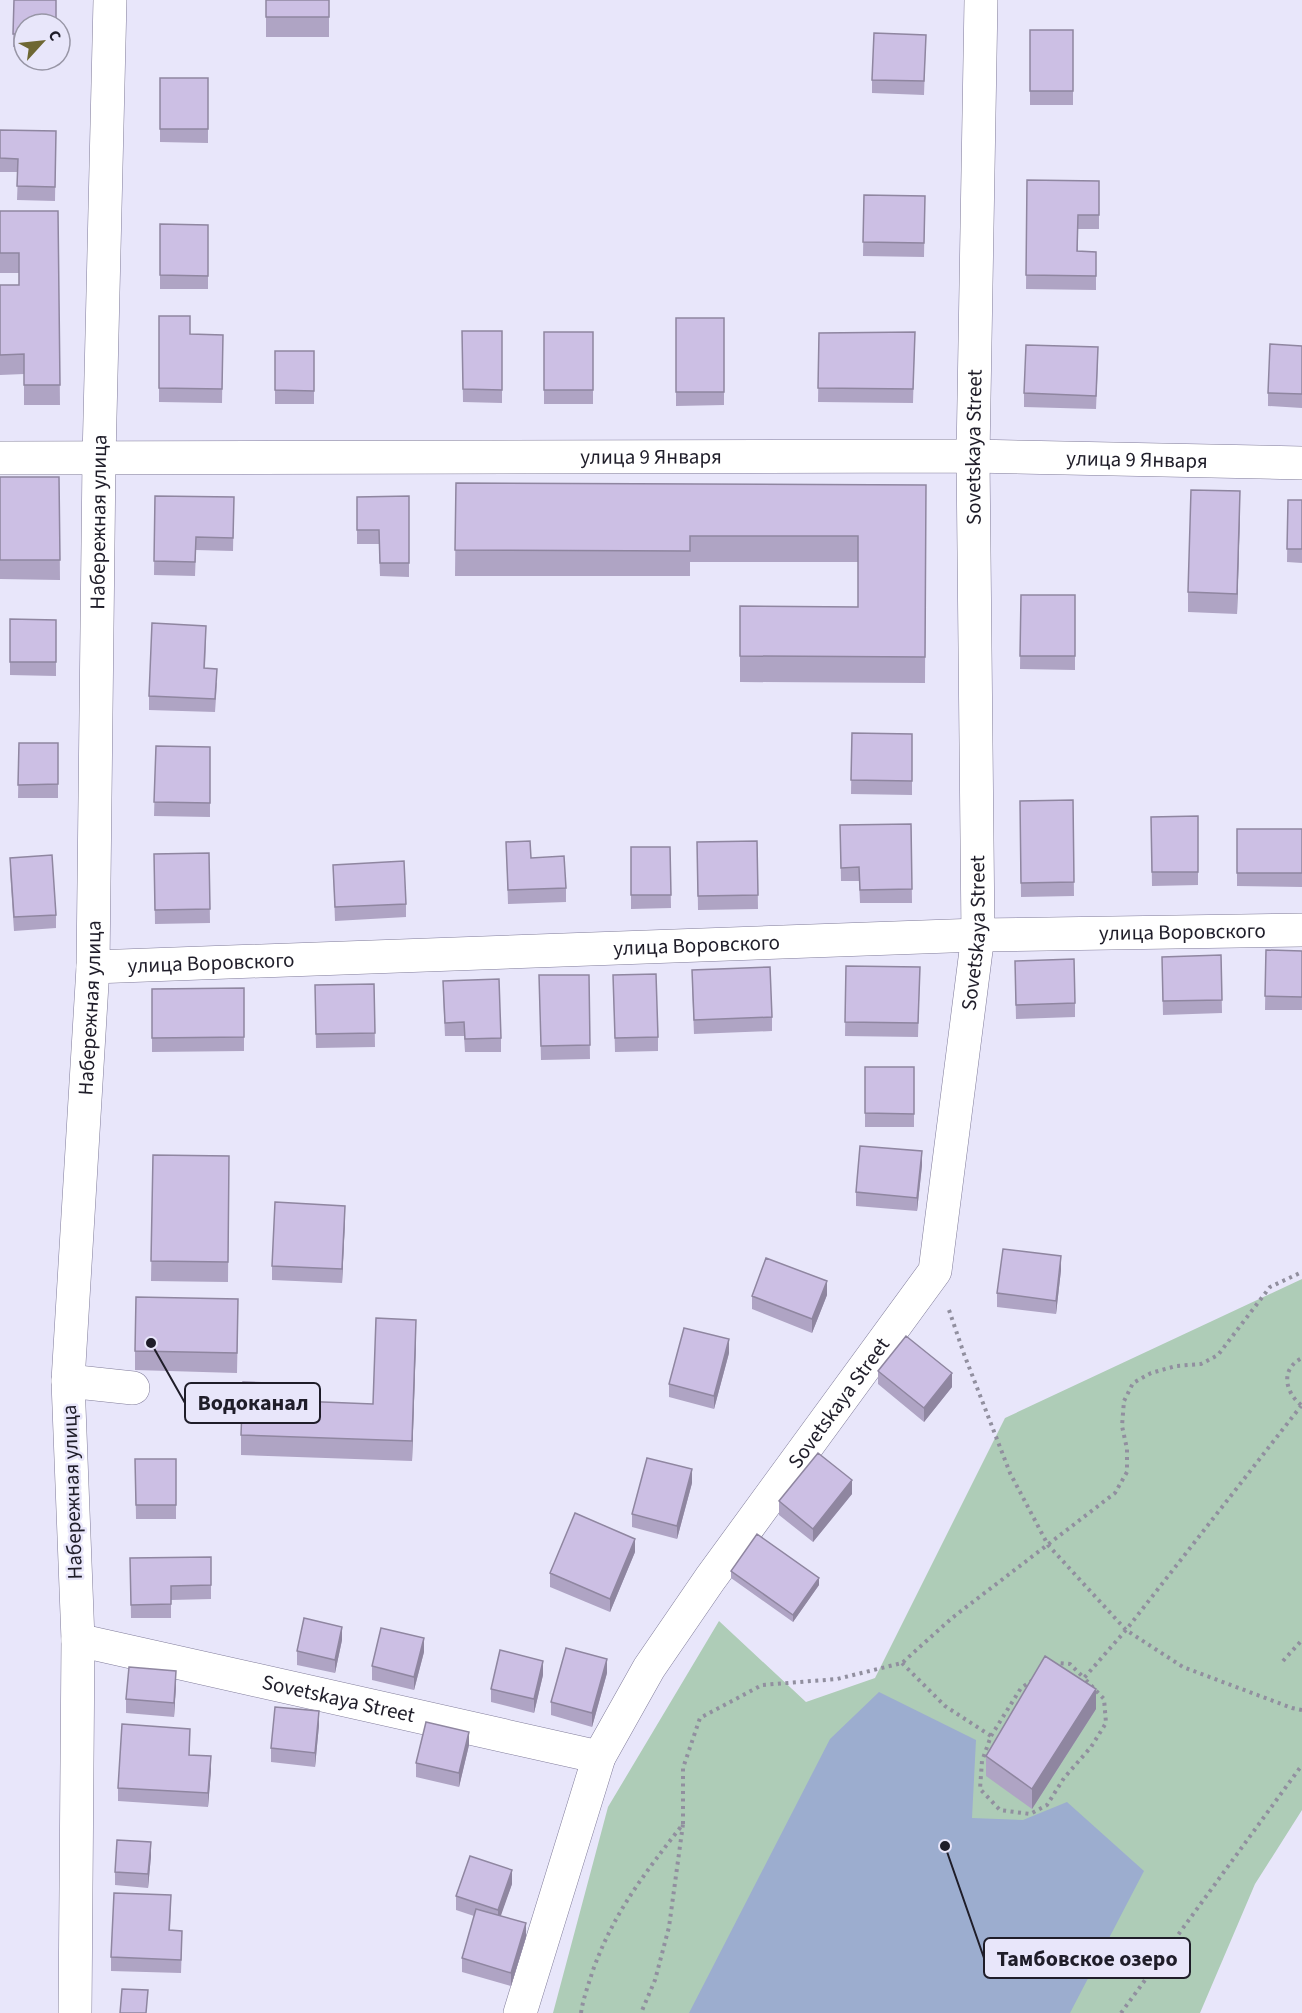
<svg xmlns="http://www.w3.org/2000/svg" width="1302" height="2013" viewBox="0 0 1302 2013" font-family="'Source Sans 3',sans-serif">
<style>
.green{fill:#aeccb7}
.water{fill:#9cadcf}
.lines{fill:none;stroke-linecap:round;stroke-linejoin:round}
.minor-casing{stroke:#807c9a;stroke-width:34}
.path{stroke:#918f9f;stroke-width:4;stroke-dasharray:3 4.5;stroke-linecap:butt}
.minor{stroke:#fff;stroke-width:33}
.wall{fill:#afa4c4}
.shaded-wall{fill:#8f86a0}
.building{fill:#ccbfe4;stroke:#8f86a0;stroke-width:1.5}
.labels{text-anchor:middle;stroke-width:5;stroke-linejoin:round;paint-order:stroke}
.street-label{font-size:21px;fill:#1f1d29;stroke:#e8e6fa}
.leader{fill:none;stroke:#1f1d29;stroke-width:2}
.callout-dot{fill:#1f1d29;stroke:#e8e6fa;stroke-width:2}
.callout{fill:#e8e6fa;stroke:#1f1d29;stroke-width:2}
.callout-label{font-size:22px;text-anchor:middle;font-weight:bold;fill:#1f1d29}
</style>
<rect width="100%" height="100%" fill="#e8e6fa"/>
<path class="green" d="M1302,1279V1810L1255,1884L1200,2013H553L608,1807L719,1621L806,1702L875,1678L1005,1418Z"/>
<path class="water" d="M879,1692L976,1740L972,1818L1023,1820L1067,1802L1144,1871L1070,2013H689L830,1739Z"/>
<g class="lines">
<defs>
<g id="minor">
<path id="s1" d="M0,458L973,456L1302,463"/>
<path id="s2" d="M93,967L978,935L1302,930"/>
<path d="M68,1381L133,1388"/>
<path id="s3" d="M78,1640L599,1757"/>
<path id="s4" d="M75,2013L78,1640L68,1381L93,967L99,459L110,0"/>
<path id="s5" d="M520,2013L599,1757L649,1668L710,1579L935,1271L978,935L973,456L981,0"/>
</g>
</defs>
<use href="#minor" class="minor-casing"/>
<path class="path" d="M949,1310L964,1354L1010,1473L1048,1545L1126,1630L1183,1667L1292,1708L1302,1710
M1301,1405C1285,1392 1280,1369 1302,1358
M1283,1661L1302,1640
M902,1663L945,1706L991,1736L982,1761L980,1789L1000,1810L1030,1814L1047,1805L1064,1778L1091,1747L1106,1723L1104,1699L1084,1678
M1054,1666L1059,1663L1070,1664L1084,1678L1126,1630L1301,1406
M991,1736L1021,1688L1033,1680
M683,1824V1768L700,1718L762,1685L837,1679L902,1663L952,1618L1115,1493L1127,1472V1449L1122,1426L1124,1401L1133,1383L1151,1373L1176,1366L1201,1364L1218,1355L1270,1287L1302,1272
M581,2013C583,1999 588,1986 592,1973C613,1913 645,1873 683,1824L669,1927L655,1980L641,2013
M1121,2013L1302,1765"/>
<use href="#minor" class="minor"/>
</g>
<path class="wall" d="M14,0L24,24V47H13Z
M266,0H329V37H266Z
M1030,30H1073V105H1030Z
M926,35L924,95L872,93V80Z
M29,60H55V67H29Z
M160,78H208V143L160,142Z
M0,130L56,131L55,201L17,200L18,172H0Z
M1027,180L1099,181V229H1078V251L1096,252V290L1026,289Z
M864,195L925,196L924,257L863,256Z
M0,211H58L60,405H24V374L0,375V285H19V273H0Z
M160,224L208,225V289H160Z
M159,316L190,334L223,335L222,403L159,402Z
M676,318H724V405L676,406Z
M462,331H502V403L463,402Z
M544,332H593V404H544Z
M915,332L913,403L818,402L819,333Z
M1302,346V408L1268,406V393Z
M275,351H314V404H275Z
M1098,361L1096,409L1024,407V393Z
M0,477H59L60,580L0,579Z
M456,483L926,485L925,683L740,682V606L858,607V562H690V576H455Z
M155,496L234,497L233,551L196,550L195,576L154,575Z
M409,496V577L380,576L379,544H357V497Z
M1288,500H1302V563L1287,562Z
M1240,511L1237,614L1188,612V592Z
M1021,595H1075V670L1020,669Z
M10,619L56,620V676L10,675Z
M206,639L205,668L217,683L215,712L149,710V696Z
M852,733L912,734V795L851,794Z
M19,743H58V798H18Z
M156,746L210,747V817L154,816Z
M1073,800L1074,896L1021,897L1020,801Z
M1198,816V885L1152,886L1151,817Z
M911,824L912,903H860L859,881H841L840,825Z
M1237,829H1302V887L1237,886Z
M757,841L758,909L698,910L697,842Z
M506,842L531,858L566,888V902L508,904Z
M631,847H670L671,908L631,909Z
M209,853L210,923L155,924L154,854Z
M10,858L56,915V928L14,931L10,871Z
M333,865L406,904V917L335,921Z
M1266,950L1302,951V1010H1265Z
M1221,955L1222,1013L1163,1015L1162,970Z
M846,966L920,967L918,1037L845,1036Z
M1015,974L1075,1003V1017L1016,1019Z
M539,975H589L590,1059L541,1060Z
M613,975L658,1037V1051L615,1052Z
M374,984L375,1047L316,1048L315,985Z
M692,984L772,1017V1031L694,1034Z
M244,988V1051L152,1052V989Z
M443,994L501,1038V1052H465L464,1036H445Z
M865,1067H914V1127H865Z
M153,1155L229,1156L228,1282L151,1281Z
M922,1165L917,1211L856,1206V1192Z
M345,1219L342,1283L272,1280V1266Z
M1061,1270L1056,1314L997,1307V1293Z
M827,1295L812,1333L752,1309V1296Z
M238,1319L237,1373L135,1370V1351Z
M416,1340L412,1461L241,1455V1435L299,1401L373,1404Z
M729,1353L714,1409L669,1397V1384Z
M878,1371L952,1387L924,1422L878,1384Z
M135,1459H176V1519H136Z
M692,1483L677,1539L632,1527V1514Z
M852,1494L813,1542L779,1515V1501Z
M635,1552L610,1612L550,1587V1573Z
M211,1557V1599L171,1600V1618H131L130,1558Z
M731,1571L819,1585L793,1622L731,1578Z
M342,1640L335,1673L297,1665V1651Z
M424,1652L414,1690L372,1680V1666Z
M607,1673L592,1727L551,1715V1702Z
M543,1675L534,1713L491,1702V1689Z
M176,1685L174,1717L126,1713V1699Z
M1096,1709L1032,1809L986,1776V1756Z
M319,1725L315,1767L271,1762V1748Z
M190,1742L189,1755L211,1770L208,1807L118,1801V1788Z
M469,1745L459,1787L416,1777V1763Z
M151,1856L148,1888L115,1885V1872Z
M512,1884L500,1916L526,1937L511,1986L462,1972V1958L474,1916L456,1910V1896Z
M171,1909L170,1930L182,1944L181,1973L111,1971V1957Z"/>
<path class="shaded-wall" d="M1240,491V511L1237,614V594Z
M922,1151V1165L917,1211V1198Z
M345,1206V1219L342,1283V1269Z
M1061,1256V1270L1056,1314V1301Z
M827,1281V1295L812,1333V1319Z
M416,1320V1340L412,1461V1441Z
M729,1339V1353L714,1409V1396Z
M952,1373V1387L924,1422V1408Z
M692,1469V1483L677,1539V1526Z
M852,1480V1494L813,1542V1529Z
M635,1539V1552L610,1612V1599Z
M819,1578V1585L793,1622V1615Z
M342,1627V1640L335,1673V1660Z
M424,1638V1652L414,1690V1677Z
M607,1659V1673L592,1727V1713Z
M543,1661V1675L534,1713V1699Z
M176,1671V1685L174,1717V1703Z
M1096,1689V1709L1032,1809V1789Z
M319,1711V1725L315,1767V1753Z
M469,1732V1745L459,1787V1773Z
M211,1756V1770L208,1807V1793Z
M151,1842V1856L148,1888V1874Z
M512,1870V1884L498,1924V1910Z
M526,1923V1937L511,1986V1973Z"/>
<path class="building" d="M14,0H56V24H24V34H13Z
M266,0H329V17H266Z
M1030,30H1073V91H1030Z
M874,33L926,35L924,81L872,80Z
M160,78H208V129H160Z
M0,130L56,131L55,187L17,186L18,159L0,158Z
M1027,180L1099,181V215H1078L1077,251L1096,252V276L1026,275Z
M864,195L925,196L924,243L863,242Z
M0,211H58L60,385H24V354L0,355V285H19V253H0Z
M160,224L208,225V276L160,275Z
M159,316H190V334L223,335L222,389L159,388Z
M676,318H724V392H676Z
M462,331H502V390L463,389Z
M544,332H593V390H544Z
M915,332L913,389L818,388L819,333Z
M1270,344L1302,346V394L1268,393Z
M1026,345L1098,347L1096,396L1024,393Z
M275,351H314V391L275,390Z
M0,477H59L60,560H0Z
M456,483L926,485L925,657L740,656V606L858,607V536H690V551L455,550Z
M1191,490L1240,491L1237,594L1188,592Z
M155,496L234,497L233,538L196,537L195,562L154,561Z
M409,496V563H380L379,530H357V497Z
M1288,500H1302V549H1287Z
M1021,595H1075V656H1020Z
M10,619L56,620V662H10Z
M152,623L206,626L204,668L217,669L215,699L149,696Z
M852,733L912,734V781L851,780Z
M19,743H58V784L18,785Z
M156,746L210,747V803L154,802Z
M1073,800L1074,882L1021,883L1020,801Z
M1198,816V872H1152L1151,817Z
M911,824L912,889L860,890L859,867L841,868L840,825Z
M1237,829H1302V873H1237Z
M530,841L531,858L564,856L566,888L508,890L506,842Z
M757,841L758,895L698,896L697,842Z
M631,847H670L671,895H631Z
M209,853L210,909L155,910L154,854Z
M52,855L56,915L14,917L10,858Z
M404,861L406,904L335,907L333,865Z
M1266,950L1302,951V997L1265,996Z
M1221,955L1222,1000L1163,1001L1162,957Z
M1074,959L1075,1003L1016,1005L1015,961Z
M846,966L920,967L918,1023L845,1022Z
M770,967L772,1017L694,1020L692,970Z
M656,974L658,1037L615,1038L613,975Z
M539,975H589L590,1045L541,1046Z
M499,979L501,1038L465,1039L464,1022L445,1023L443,981Z
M374,984L375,1033L316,1034L315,985Z
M244,988V1037L152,1038V989Z
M865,1067H914V1114L865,1113Z
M860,1146L922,1151L917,1198L856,1192Z
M153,1155L229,1156L228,1262L151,1261Z
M275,1202L345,1206L342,1269L272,1266Z
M1003,1249L1061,1256L1056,1301L997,1293Z
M766,1258L827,1281L812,1319L752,1296Z
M136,1297L238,1299L237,1353L135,1351Z
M376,1318L416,1320L412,1441L241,1435L243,1382L299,1384L298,1401L373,1404Z
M684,1328L729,1339L714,1396L669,1384Z
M906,1336L952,1373L924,1408L878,1371Z
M818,1453L852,1480L813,1529L779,1501Z
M647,1458L692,1469L677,1526L632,1514Z
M135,1459H176V1505H136Z
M575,1513L635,1539L610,1599L550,1573Z
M757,1534L819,1578L793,1615L731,1571Z
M211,1557V1585L171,1586V1604L131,1605L130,1558Z
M304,1618L342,1627L335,1660L297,1651Z
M381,1628L424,1638L414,1677L372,1666Z
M566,1648L607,1659L592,1713L551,1702Z
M500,1650L543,1661L534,1699L491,1689Z
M1045,1656L1096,1689L1032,1789L986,1756Z
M129,1667L176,1671L174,1703L126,1699Z
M275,1707L319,1711L315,1753L271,1748Z
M426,1722L469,1732L459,1773L416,1763Z
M122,1724L190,1729L189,1755L211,1756L208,1793L118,1788Z
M117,1840L151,1842L148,1874L115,1872Z
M470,1856L512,1870L498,1910L456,1896Z
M114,1893L171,1895L169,1930L182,1931L181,1960L111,1957Z
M476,1909L526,1923L511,1973L462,1958Z
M122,1989L148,1990L146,2013H120Z"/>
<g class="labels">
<g class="street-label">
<text dy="7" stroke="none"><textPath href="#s5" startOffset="1686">Sovetskaya Street</textPath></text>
<text dy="7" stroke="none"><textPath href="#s1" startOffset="651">улица 9 Января</textPath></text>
<text dy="7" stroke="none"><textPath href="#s1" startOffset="1137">улица 9 Января</textPath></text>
<text dy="7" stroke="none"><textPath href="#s4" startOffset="1492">Набережная улица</textPath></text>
<text dy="7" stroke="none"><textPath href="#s5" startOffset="1200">Sovetskaya Street</textPath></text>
<text dy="7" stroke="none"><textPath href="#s2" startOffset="1090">улица Воровского</textPath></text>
<text dy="7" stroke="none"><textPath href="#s2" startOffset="604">улица Воровского</textPath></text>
<text dy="7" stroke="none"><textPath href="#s2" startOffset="118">улица Воровского</textPath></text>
<text dy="7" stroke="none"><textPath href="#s4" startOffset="1006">Набережная улица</textPath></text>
<text dy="7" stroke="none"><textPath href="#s5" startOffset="696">Sovetskaya Street</textPath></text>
<text transform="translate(72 1492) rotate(-92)" y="7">Набережная улица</text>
<text dy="7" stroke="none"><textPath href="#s3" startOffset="267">Sovetskaya Street</textPath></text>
</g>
</g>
<path class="leader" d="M151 1343L185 1403M945 1846L984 1958"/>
<g class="callout-dot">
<circle cx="151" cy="1343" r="6"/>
<circle cx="945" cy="1846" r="6"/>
</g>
<g class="callout">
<rect x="185" y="1383" width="135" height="40" rx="6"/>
<rect x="984" y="1938" width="206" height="40" rx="6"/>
</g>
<g class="callout-label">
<text x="253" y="1410">Водоканал</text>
<text x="1087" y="1966">Тамбовское озеро</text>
</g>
<g transform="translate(42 42) rotate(63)"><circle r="28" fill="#e8e6fa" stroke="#9896a6" stroke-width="1.5"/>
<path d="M0-4.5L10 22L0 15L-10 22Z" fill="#6e6733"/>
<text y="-9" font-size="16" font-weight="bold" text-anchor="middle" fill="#1f1d29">С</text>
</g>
</svg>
